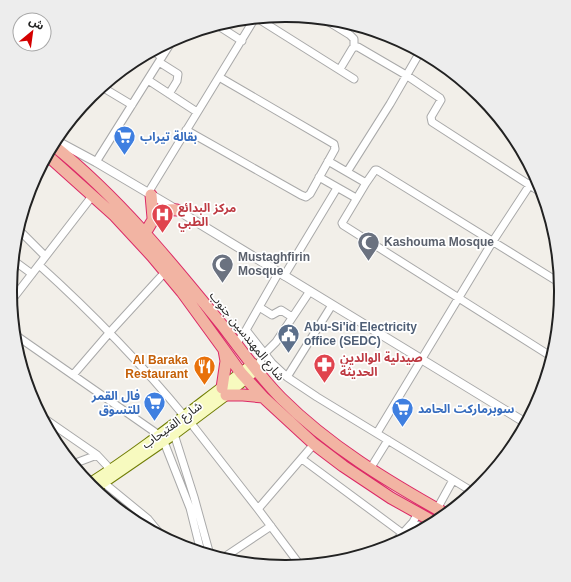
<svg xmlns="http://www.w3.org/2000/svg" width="571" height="582" viewBox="0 0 571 582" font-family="Helvetica,'Noto Sans Arabic',sans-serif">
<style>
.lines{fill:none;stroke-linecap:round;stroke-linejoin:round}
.minor-casing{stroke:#a9a9a9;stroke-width:9}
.tertiary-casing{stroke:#a9a9a9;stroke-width:10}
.secondary-casing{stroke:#707d05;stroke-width:12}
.trunk-casing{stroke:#dc2a67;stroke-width:13}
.minor{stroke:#fff;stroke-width:7}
.tertiary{stroke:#fff;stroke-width:8}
.secondary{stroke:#f7fabf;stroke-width:10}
.trunk{stroke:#f2b4a3;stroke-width:11}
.labels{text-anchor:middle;stroke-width:3.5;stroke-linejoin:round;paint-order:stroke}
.shop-label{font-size:12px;font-weight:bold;fill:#366cbe;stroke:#fff;text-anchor:start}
.health-label{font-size:12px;font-weight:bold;fill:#be3a42;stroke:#fff;text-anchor:start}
.worship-label{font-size:12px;font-weight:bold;fill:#5b616d;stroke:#fff;text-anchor:start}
.service-label{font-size:12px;font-weight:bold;fill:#4e5e75;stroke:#fff;text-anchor:start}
.street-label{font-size:12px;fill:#222;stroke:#fff}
.food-label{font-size:12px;font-weight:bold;fill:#c56008;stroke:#fff;text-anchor:end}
.rim{fill:none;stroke:#222;stroke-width:2}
</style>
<rect width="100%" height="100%" fill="#f2efe9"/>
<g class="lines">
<defs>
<path id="minor" d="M257,18L354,79
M324,19L350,35L354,39V47
M217,25L242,41
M153,51L162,57
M159,62L178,74L177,81L169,94
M340,69L352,49L354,47H358L406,75L440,98L441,100L431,117L432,122L542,193
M148,80L197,112
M102,87L132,105
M186,130L301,195L306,197L310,194L335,149L334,144L219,77
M328,161L366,183
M96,162L172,41
M347,172L390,104L420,52
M319,177L356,198
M148,193L255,18
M18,229L45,256
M13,260L32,274
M39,265C91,312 140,362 185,417
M284,276L337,188
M11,301L93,195
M259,307L272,315L281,310L292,317
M246,330L279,272
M14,334L159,435
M236,344L246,330L272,363L287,377L317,397L473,492
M552,357L343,225L342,223L366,183L375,170H377L560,283
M257,369L263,355L276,342L310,291
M73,375L110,332L165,272
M287,377L332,305
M42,417L97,455L111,470
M190,422L258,509L300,565
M377,433L493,241L535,177
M174,434L194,497L210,555
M164,442L190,508L201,552
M302,459L402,533
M73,464L97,455
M370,469L388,440
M104,483L148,519L161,535
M258,509L314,444
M437,509L453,480
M413,522L422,529
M142,525L148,519
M392,545L413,522L418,513
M223,558L271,526"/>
<path id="tertiary" d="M55,140L96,162L177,210L526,423"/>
<path id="secondary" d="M89,484C146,448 199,404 253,364
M94,489L174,434L226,395L257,369"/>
<path id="trunk" d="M53,145C118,197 170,261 222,325C241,350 259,376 281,398C329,446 387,481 446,514
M47,155L115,216L152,256L182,292L241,373L263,397L314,444L343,466L391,498L434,522
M151,195L153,218
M141,237C155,224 151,207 177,210
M222,388L226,361L224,350
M226,395H243L263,397"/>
</defs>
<use href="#minor" class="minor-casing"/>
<use href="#tertiary" class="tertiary-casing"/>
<use href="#secondary" class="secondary-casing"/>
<use href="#trunk" class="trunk-casing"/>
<use href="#minor" class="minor"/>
<use href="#tertiary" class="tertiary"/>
<use href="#secondary" class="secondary"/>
<use href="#trunk" class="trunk"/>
</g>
<defs>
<symbol id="supermarket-pin" viewBox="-11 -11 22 30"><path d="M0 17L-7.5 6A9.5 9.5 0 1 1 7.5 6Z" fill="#3f7fe0" stroke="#fff"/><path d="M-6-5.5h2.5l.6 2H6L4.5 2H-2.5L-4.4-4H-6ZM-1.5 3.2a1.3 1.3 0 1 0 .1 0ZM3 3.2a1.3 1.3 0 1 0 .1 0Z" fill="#fff"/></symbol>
<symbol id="hospital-pin" viewBox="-11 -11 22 30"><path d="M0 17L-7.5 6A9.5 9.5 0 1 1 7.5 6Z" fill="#e0444e" stroke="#fff"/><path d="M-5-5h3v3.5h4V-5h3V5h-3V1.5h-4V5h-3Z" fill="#fff"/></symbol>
<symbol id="mosque-pin" viewBox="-11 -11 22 30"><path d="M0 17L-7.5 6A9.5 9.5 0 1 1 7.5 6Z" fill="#6b7280" stroke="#fff"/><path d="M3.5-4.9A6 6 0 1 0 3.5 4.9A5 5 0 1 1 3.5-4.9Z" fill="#fff"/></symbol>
<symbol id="civic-pin" viewBox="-11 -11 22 30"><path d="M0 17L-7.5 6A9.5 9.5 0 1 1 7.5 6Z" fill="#5c6f8a" stroke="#fff"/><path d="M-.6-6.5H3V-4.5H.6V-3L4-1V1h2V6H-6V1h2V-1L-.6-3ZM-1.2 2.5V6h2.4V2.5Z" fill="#fff"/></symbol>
<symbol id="pharmacy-pin" viewBox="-11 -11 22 30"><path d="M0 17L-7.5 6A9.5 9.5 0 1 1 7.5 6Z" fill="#e0444e" stroke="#fff"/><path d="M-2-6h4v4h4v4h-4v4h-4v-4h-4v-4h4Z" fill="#fff"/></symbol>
<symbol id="restaurant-pin" viewBox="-11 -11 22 30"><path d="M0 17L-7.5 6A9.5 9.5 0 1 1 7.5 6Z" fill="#e8710a" stroke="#fff"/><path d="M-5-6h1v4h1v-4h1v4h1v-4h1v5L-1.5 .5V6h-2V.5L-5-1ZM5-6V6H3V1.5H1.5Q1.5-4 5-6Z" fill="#fff"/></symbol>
</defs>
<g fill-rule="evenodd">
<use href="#supermarket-pin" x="112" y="124" width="25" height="34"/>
<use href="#hospital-pin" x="150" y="202" width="25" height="34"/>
<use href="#mosque-pin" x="356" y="230" width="25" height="34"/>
<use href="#mosque-pin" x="210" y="252" width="25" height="34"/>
<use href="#civic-pin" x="276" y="322" width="25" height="34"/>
<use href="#pharmacy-pin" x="312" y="352" width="25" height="34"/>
<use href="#restaurant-pin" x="192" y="354" width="25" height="34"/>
<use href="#supermarket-pin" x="142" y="390" width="25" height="34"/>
<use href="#supermarket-pin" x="390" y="396" width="25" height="34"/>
</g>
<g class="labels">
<g class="shop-label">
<text x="140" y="141">بقالة تيراب</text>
<text x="140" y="400" text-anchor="end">فال القمر<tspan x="140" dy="14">للتسوق</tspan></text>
<text x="418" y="413">سوبرماركت الحامد</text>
</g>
<g class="health-label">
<text x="178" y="212">مركز البدائع<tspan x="178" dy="14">الطبي</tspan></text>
<text x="340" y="362">صيدلية الوالدين<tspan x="340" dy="14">الحديثة</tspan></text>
</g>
<g class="worship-label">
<text x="384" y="246">Kashouma Mosque</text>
<text x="238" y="261">Mustaghfirin<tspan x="238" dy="14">Mosque</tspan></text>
</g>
<g class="service-label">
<text x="304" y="331">Abu-Si'id Electricity<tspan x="304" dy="14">office (SEDC)</tspan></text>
</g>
<g class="street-label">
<text transform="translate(247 336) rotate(51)" y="4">شارع المهندسين جنوب</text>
<text transform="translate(172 425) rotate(-36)" y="4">شارع الفتيحاب</text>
</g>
<g class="food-label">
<text x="188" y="364">Al Baraka<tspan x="188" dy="14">Restaurant</tspan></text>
</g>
</g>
<path d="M0 0H571V582H0ZM285 22H286A268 268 0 0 1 554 290V292A268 268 0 0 1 286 560H285A268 268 0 0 1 17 292V290A268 268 0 0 1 285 22Z" fill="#ededed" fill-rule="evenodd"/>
<path class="rim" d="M285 22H286A268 268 0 0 1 554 290V292A268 268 0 0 1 286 560H285A268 268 0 0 1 17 292V290A268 268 0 0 1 285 22Z"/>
<g transform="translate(32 32) rotate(29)"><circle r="19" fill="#ffffff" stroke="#a7a7a7"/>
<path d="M0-3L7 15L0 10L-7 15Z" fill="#d40000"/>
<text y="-6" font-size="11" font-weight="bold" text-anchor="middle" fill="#222222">ش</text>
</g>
</svg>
